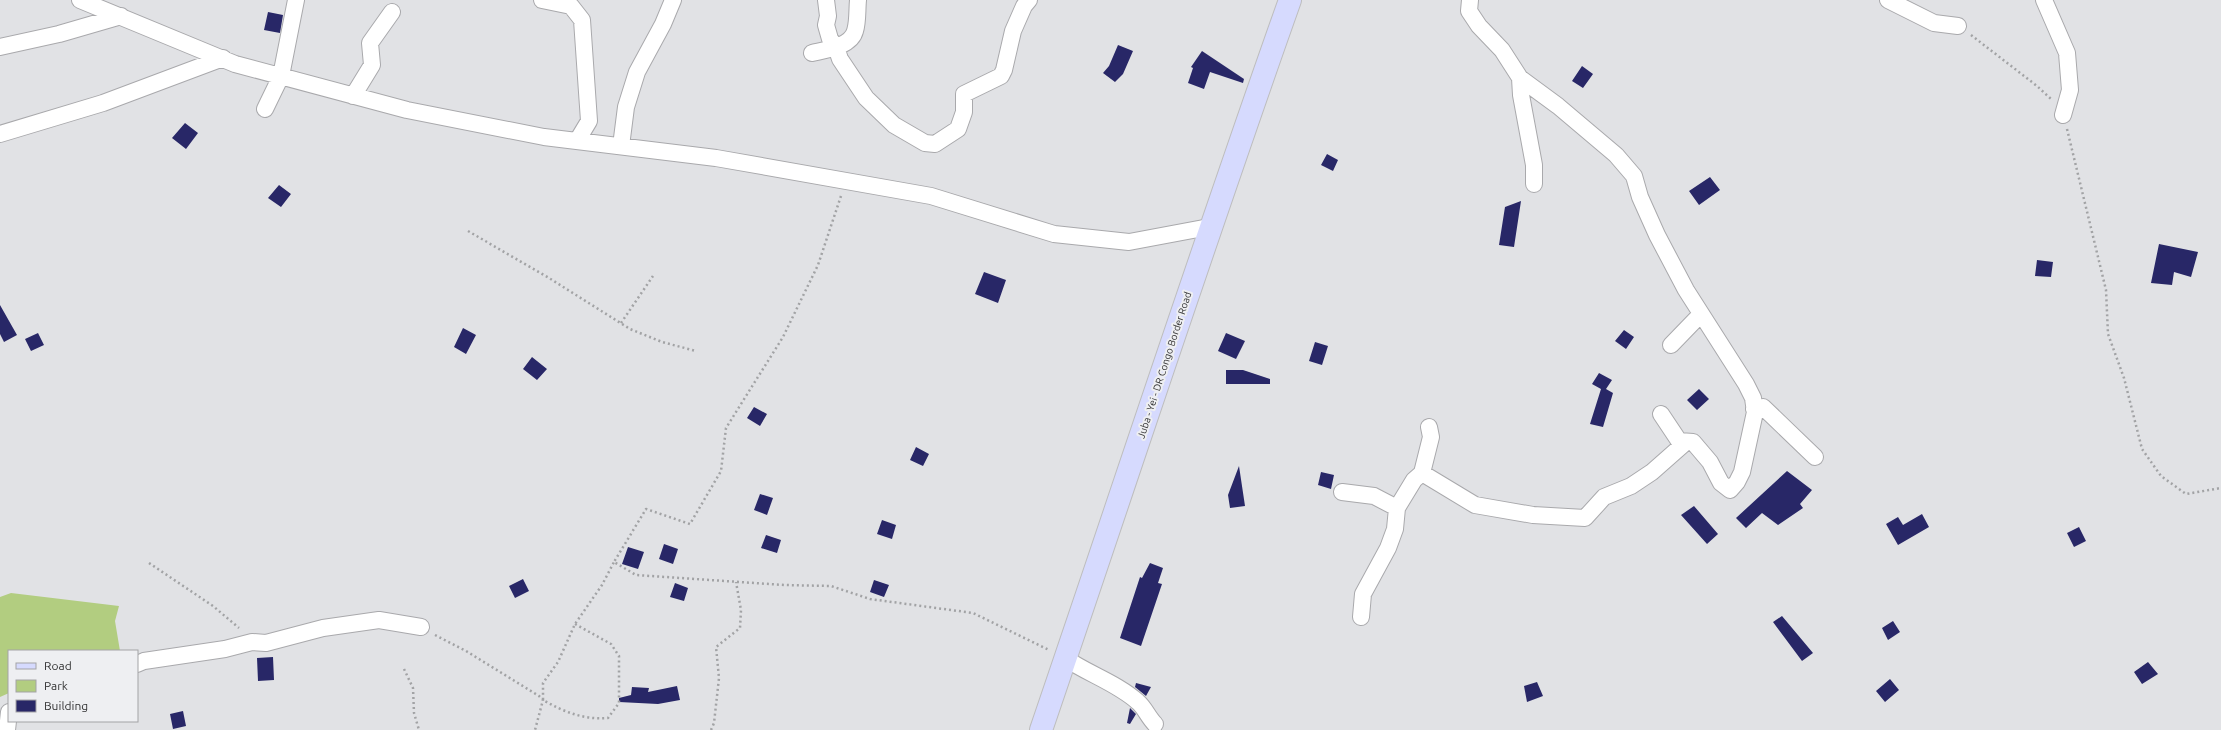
<svg xmlns="http://www.w3.org/2000/svg" width="2221" height="730" viewBox="0 0 2221 730" font-family="Ubuntu,sans-serif">
<style>
.green{fill:#b2cd80}
.building{fill:#282767}
.lines{fill:none;stroke-linecap:round;stroke-linejoin:round}
.minor-casing{stroke:#a9a9ac;stroke-width:18}
.primary-casing{stroke:#bdbdbe;stroke-width:24}
.path{stroke:#a2a3a5;stroke-width:2.5;stroke-dasharray:2 3;stroke-linecap:butt}
.minor{stroke:#fff;stroke-width:16}
.primary{stroke:#d6dafe;stroke-width:22}
.labels{text-anchor:middle;stroke-width:4;stroke-linejoin:round;paint-order:stroke}
.street-label{font-size:10px;fill:#323233;stroke:#eeeff2}
</style>
<rect width="100%" height="100%" fill="#e1e2e5"/>
<path class="green" d="M11,593L119,606L115,621L120,651H9V693L0,697V597Z"/>
<path class="building" d="M268,12L283,15L280,33L264,30Z
M1118,45L1133,51L1123,74L1115,82L1103,73L1109,66Z
M1202,51L1244,79L1243,83L1210,72L1204,89L1188,83L1193,68L1191,67Z
M1582,66L1593,74L1583,88L1572,81Z
M185,123L198,133L186,149L172,138Z
M1327,154L1338,160L1333,171L1321,165Z
M1710,177L1720,190L1699,205L1689,191Z
M279,185L291,194L281,207L268,198Z
M1521,201L1514,247L1499,245L1505,207Z
M2159,244L2198,252L2191,277L2174,272L2172,285L2151,283Z
M2037,260L2053,262L2051,277L2035,276Z
M984,272L1006,280L998,303L975,294Z
M0,305L17,335L4,342L0,334Z
M463,328L476,335L466,354L454,347Z
M1624,330L1634,337L1626,349L1615,341Z
M38,333L44,345L31,351L25,339Z
M1226,333L1245,341L1236,359L1218,351Z
M1315,342L1328,346L1322,365L1309,361Z
M532,357L547,369L537,380L523,369Z
M1226,370H1243L1270,379V384H1226Z
M1599,373L1612,380L1606,389L1613,393L1603,427L1590,424L1601,389L1592,384Z
M1699,389L1709,399L1697,410L1687,400Z
M754,407L767,414L760,426L747,418Z
M916,447L929,454L923,466L910,460Z
M1239,466L1245,506L1230,508L1228,495Z
M1787,471L1812,490L1800,504L1803,508L1778,525L1762,513L1746,528L1736,518Z
M1321,472L1334,475L1331,489L1318,485Z
M760,494L773,498L767,515L754,510Z
M1694,506L1718,534L1707,544L1681,515Z
M1922,514L1929,527L1898,545L1886,524L1898,517L1903,525Z
M882,520L896,525L892,539L877,534Z
M2079,527L2086,541L2074,547L2067,533Z
M766,535L781,540L777,553L761,548Z
M664,544L678,549L673,564L659,559Z
M628,547L644,552L638,569L622,564Z
M1150,563L1163,568L1158,583L1162,584L1141,646L1120,638L1140,577L1142,578Z
M523,579L529,591L515,598L509,586Z
M874,580L889,585L884,597L870,592Z
M675,583L688,588L684,601L670,597Z
M1782,616L1813,653L1802,661L1773,622Z
M1893,621L1900,632L1888,640L1882,628Z
M273,657L274,680L258,681L257,658Z
M2148,662L2158,674L2142,684L2134,672Z
M1890,679L1899,690L1885,702L1876,691Z
M1537,682L1543,696L1527,702L1524,686Z
M1136,683L1151,687L1146,696L1135,687Z
M677,686L680,700L658,704L619,702V698L631,695L632,687L649,688L648,692Z
M1130,708L1136,714L1130,724L1127,723Z
M183,711L186,726L173,729L170,714Z"/>
<g class="lines">
<defs>
<path id="minor" d="M80,0L235,64L407,110L544,137L716,158L931,196L1054,234L1129,242L1209,227
M542,0L571,6L582,20L589,121L577,141
M826,0L828,16L826,25L830,39L836,47L840,59L866,98L894,125L925,143L935,144L958,129L964,112V94L1001,76L1004,70L1013,31L1024,6L1029,0
M1470,0L1469,11L1479,26L1502,50L1520,78L1521,95L1534,165V184
M1888,0L1934,23L1958,26
M2044,0L2067,53L2070,90L2063,115
M0,47L59,34L121,16
M812,53C824,50 851,47 855,31C858,22 857,10 858,0
M1520,78L1558,106L1616,155L1634,176L1640,197L1657,235L1686,290L1746,384L1753,398L1755,412L1742,472L1737,482L1730,490L1721,483L1710,462L1693,442L1679,441L1661,414
M353,96L372,65L370,43L392,12
M265,109L281,76L296,0
M0,134L103,103L223,58
M621,146L626,107L637,72L663,24L673,0
M1671,345L1701,314
M1754,409L1763,407L1815,457
M1422,473L1475,505L1533,515L1585,518L1604,497L1631,486L1652,472L1686,442
M1342,492L1374,496L1397,508
M1361,617L1363,594L1388,548L1395,529L1397,508L1414,480L1422,473L1431,437L1429,427
M1065,658C1088,674 1117,683 1138,702C1145,708 1148,717 1155,724
M137,664L144,661L225,649L252,642L266,643L323,628L379,620L421,627
M7,730L9,712"/>
<path id="primary" d="M1041,730C1124,487 1204,242 1290,0"/>
</defs>
<use href="#minor" class="minor-casing"/>
<use href="#primary" class="primary-casing"/>
<path class="path" d="M1971,35L2037,86L2051,99
M2067,129L2106,290L2108,334L2124,378L2142,449L2161,476L2186,494L2221,488
M841,196L818,265L783,337L726,428L721,471L690,524L646,509L614,562L636,575L784,585L831,586L870,599L973,613L1049,650
M468,231L549,278L630,329L662,342L696,351
M621,323L653,276
M149,563L213,606L239,628
M575,624L611,644L619,656V703L608,718C584,720 564,712 543,700V683L558,662L575,624L602,585L614,562
M435,635L466,651L539,696L543,700L535,730
M404,669L413,688L414,713L419,730
M711,730L714,723L719,678L716,647L740,628L741,610L736,582"/>
<use href="#minor" class="minor"/>
<use href="#primary" class="primary"/>
</g>
<g class="labels">
<g class="street-label">
<text transform="translate(1164 365) rotate(-72)" y="4">Juba - Yei - DR Congo Border Road</text>
</g>
</g>
<rect x="8" y="650" width="130" height="72" fill="#eeeff2" stroke="#a3a3a6"/>
<rect x="16" y="663" width="20" height="6" fill="#d6dafe" stroke="#a3a3a6"/>
<text x="44" y="670" font-size="12" fill="#323233">Road</text>
<rect x="16" y="680" width="20" height="12" fill="#b2cd80" stroke="#a3a3a6"/>
<text x="44" y="690" font-size="12" fill="#323233">Park</text>
<rect x="16" y="700" width="20" height="12" fill="#282767" stroke="#a3a3a6"/>
<text x="44" y="710" font-size="12" fill="#323233">Building</text>
</svg>
